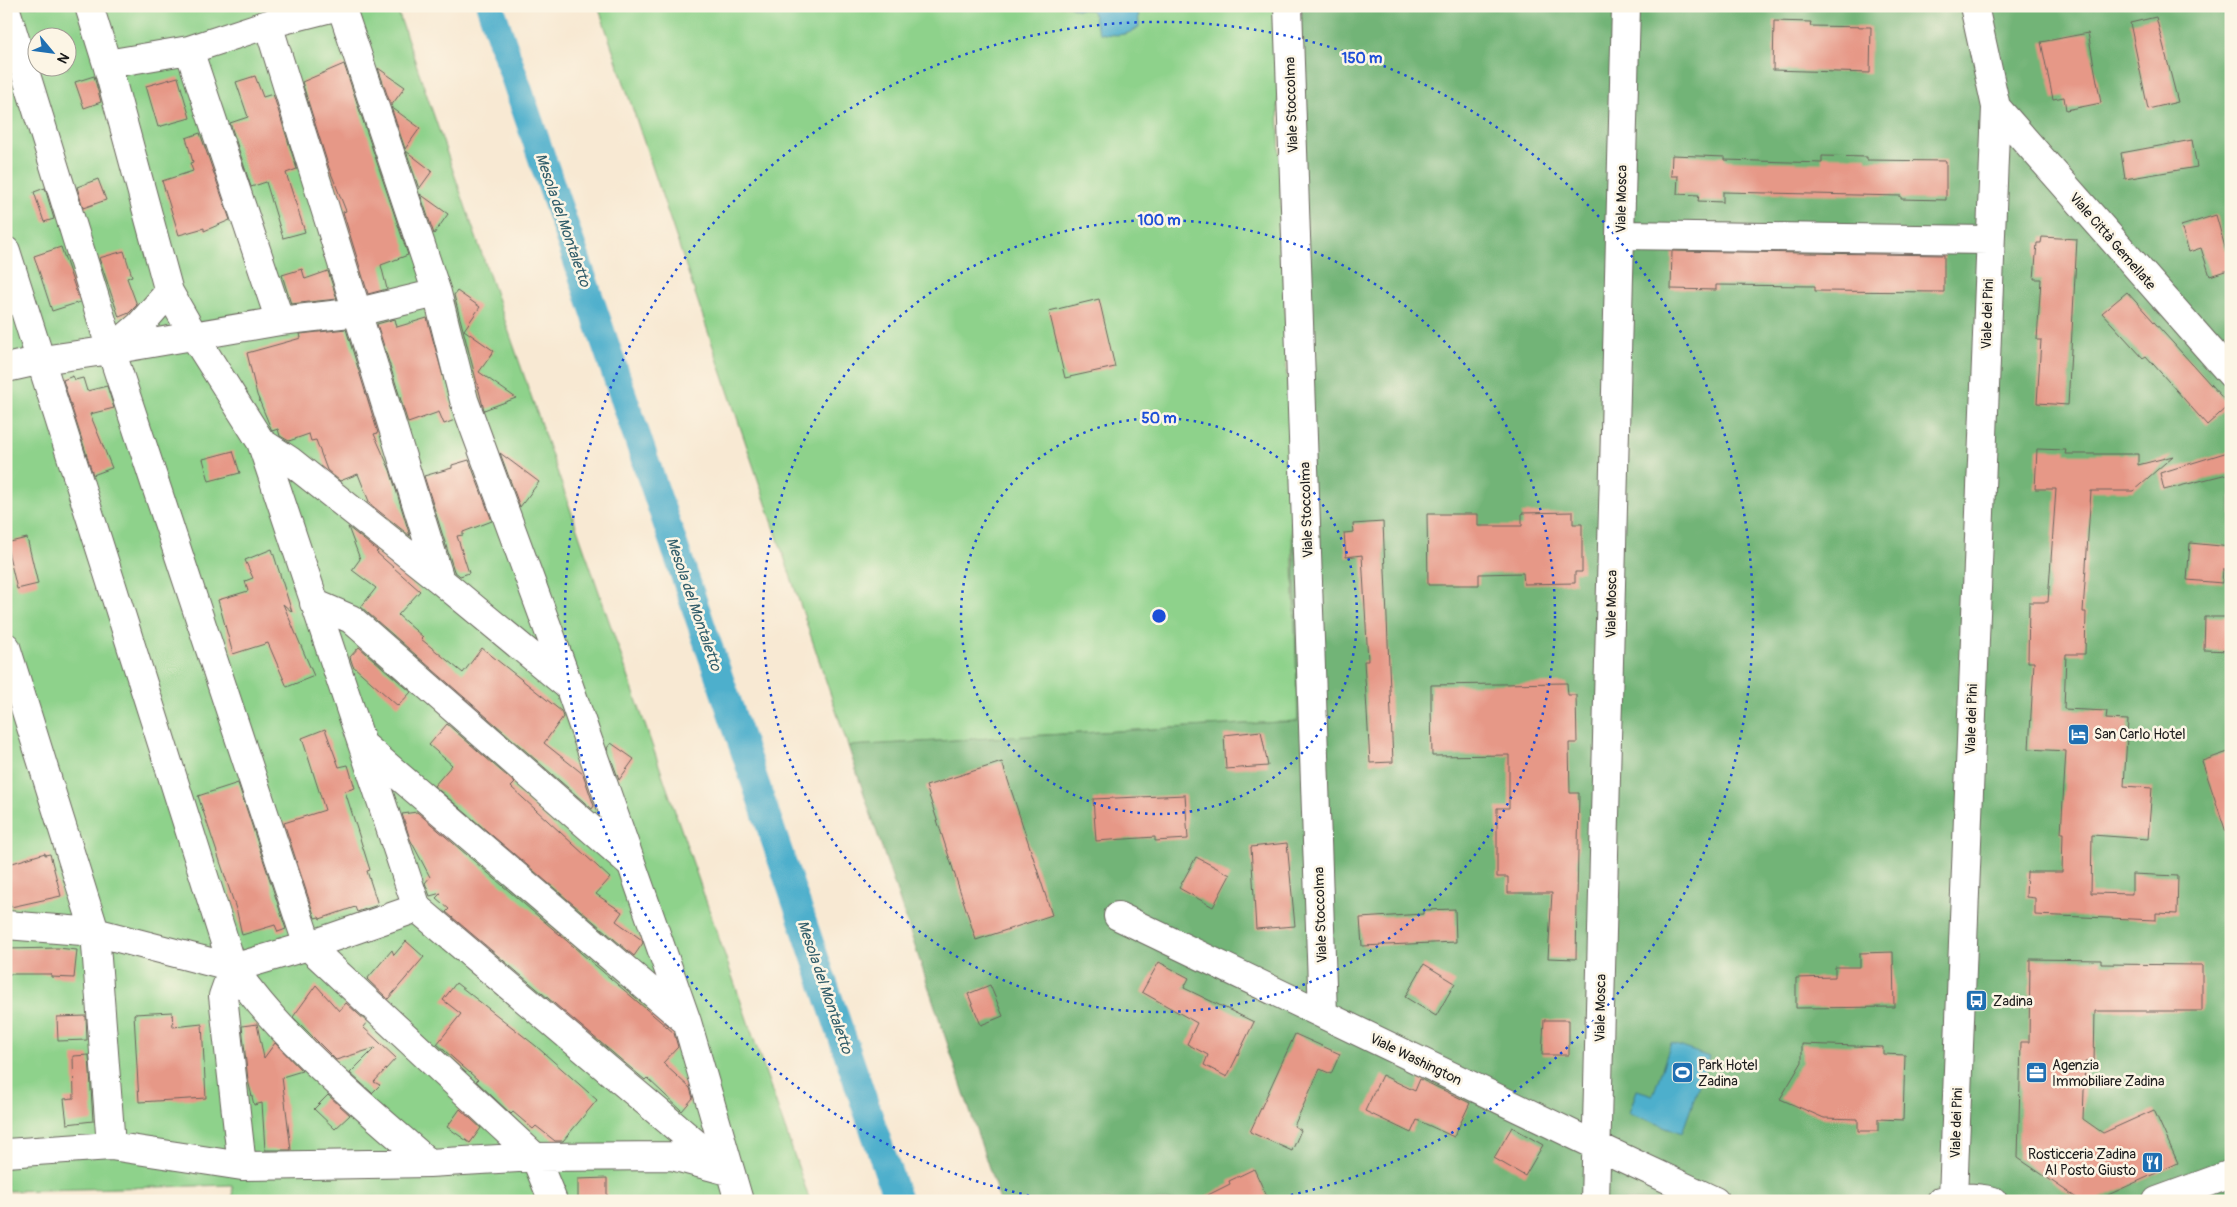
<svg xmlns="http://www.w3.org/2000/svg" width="2237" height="1207" viewBox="0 0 2237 1207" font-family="Pangolin,sans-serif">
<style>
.green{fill:#8ed28b;stroke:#557754;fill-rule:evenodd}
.forest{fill:#72b477;stroke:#47684a}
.water{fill:#4dafcc;stroke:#346674}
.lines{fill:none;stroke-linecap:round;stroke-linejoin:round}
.canal{stroke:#4dafcc;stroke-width:28}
.building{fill:#e69887}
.minor-casing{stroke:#69645c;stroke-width:30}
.minor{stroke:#fff;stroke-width:28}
.ring{fill:none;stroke:#1d4ed8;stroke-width:2.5;stroke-dasharray:2.5 5}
.labels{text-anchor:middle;stroke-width:5;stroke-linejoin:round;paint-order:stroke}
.street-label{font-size:14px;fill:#1c1c1c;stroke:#fcf5e5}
.poi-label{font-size:14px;fill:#1c1c1c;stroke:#fcf5e5;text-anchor:start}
.water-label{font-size:15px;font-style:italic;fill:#325e6b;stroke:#fcf5e5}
.centre{fill:#1d4ed8;stroke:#fcf5e5;stroke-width:2.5}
.ring-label{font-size:15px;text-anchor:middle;font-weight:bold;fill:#1d4ed8;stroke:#fcf5e5;stroke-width:5;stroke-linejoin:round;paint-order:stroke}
</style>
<rect width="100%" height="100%" fill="#fcf5e5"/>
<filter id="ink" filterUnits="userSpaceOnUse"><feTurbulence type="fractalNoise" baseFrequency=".02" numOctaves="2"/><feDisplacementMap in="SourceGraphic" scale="10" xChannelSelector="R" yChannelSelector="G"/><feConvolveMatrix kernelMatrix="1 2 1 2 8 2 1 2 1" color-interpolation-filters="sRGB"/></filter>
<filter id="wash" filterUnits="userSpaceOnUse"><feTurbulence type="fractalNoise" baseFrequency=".0096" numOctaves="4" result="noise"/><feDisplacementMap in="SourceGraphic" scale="20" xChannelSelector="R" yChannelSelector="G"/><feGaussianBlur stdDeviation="1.12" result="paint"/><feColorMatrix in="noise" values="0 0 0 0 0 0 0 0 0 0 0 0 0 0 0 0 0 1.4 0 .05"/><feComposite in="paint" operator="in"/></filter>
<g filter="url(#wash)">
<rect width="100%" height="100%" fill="#f8e9d3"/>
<path class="green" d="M6,6H396L810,1201H233L232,1185L6,1191ZM38,38H68V68H38Z
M598,6H1275L1298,721L848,746Z"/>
<path class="forest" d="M1281,6H2231V1201H1000L848,746L1298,721Z"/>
<path class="water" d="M1069,6H1138L1139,27C1128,36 1114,36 1100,33C1093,22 1096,18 1091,10L1076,9Z
M1671,1043L1709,1057L1682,1133L1629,1113L1637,1090L1653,1095Z"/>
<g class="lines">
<path class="canal" d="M490,6L898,1201"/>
</g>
<g id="blocks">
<path class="building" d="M2156,17L2178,102L2148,109L2130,23Z
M1774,21L1811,22L1810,26L1871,27L1870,73L1773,70Z
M2088,33L2101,103L2066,110L2064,97L2053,99L2041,42Z
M344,64L408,255L381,265L387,289L368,294L343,212L346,211L329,168L302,82Z
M378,68L405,87L391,106Z
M94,76L101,102L84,108L75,82Z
M255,76L263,97L273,94L297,169L286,173L305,232L283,238L266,182L251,187L230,123L248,117L236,82Z
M178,77L190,118L158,127L146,86Z
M391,107L420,128L405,149Z
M200,133L230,220L204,231V228L179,235L162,181L193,171L190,163L193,162L186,138Z
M2192,140L2197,167L2125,179L2121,153Z
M406,151L432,171L419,189Z
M1672,155L1725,157V160L1822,163V156L1867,157V160L1946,161V200L1901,199V196L1723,192V202L1698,201L1699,195L1677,194L1678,176H1671Z
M98,179L106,200L83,208L77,187Z
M45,188L54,219L44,222L34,192Z
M420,194L448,214L434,234Z
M2216,215L2231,269L2210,276L2201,248L2189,252L2181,226Z
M2042,237L2077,239L2068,405L2037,403L2041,340H2037L2041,279H2034L2037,243H2041Z
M61,247L80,302L52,311L34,256Z
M124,251L132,276L127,278L137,305L129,313L119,317L99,258Z
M1672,251L1944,255V292L1815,291V286L1716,285V290L1671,289Z
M302,269L305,279L328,271L337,299L291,304L282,275Z
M457,291L480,307L464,330L494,351L479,372L516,398L484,410L454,295Z
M2127,292L2229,405L2207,425L2146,356L2143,358L2102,313Z
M1099,299L1115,367L1065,378L1049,311Z
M427,318L455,420L444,424L439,412L408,423L377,324L395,319L397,327Z
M346,329L378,433L374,434L390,470L410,536L370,504L358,474L340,481L327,470L316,440L311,441L309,434L289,441L280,436L278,429L272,431L257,395L247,353L301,338L300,334Z
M73,376L75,380L83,378L87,391L107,386L114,408L90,414L112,468L93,475L63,380Z
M2037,449L2066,450L2065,454H2138V465L2173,456L2133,491H2091L2083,612H2086L2085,654H2066L2064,709L2107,711L2106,719L2128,720L2124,786L2152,788L2148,839L2092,835L2091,893L2132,894V874L2178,876L2177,914L2156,913V920L2035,915V898L2026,897L2027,872H2062L2063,833H2061L2066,751L2029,749L2034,662H2028L2029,602H2048L2056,489H2035Z
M233,451L240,473L209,481L203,459Z
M2231,451V473L2164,490L2160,473Z
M500,453L539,482L520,507Z
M469,460L492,521L463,532V535L457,536L469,573L460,576L454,571L424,476L452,468V465Z
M1573,512V524H1582V572H1575V583L1524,584L1523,573L1479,574V585H1428L1427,514H1478V526H1522V513Z
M1383,522L1393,762L1370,763L1364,661H1368L1362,555L1346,557L1344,533L1354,532L1353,524Z
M348,527L378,551L376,552L420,591L398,615L423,637L421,639L463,673L482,648L561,711L563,717L544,743L583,774L594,806L592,809L361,607L376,588L352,570L360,559Z
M27,538L38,584L17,589L6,543Z
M2190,543L2231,547V569L2223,570L2222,583L2187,580Z
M272,549L292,612L283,604L314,676L287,687L268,643L233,654L218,600L248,591L245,581L253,578L245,560Z
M2205,617H2231V651L2204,650Z
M359,647L411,692L398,706L353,666L350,657Z
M1567,683L1568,695H1576L1577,743H1569L1570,793H1579L1576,959L1548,958L1552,893H1508V877H1497V808H1509V755L1432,756L1431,707V685Z
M447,724L515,783L511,787L610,878L596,894L622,912L616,921L642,940L643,943L634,956L434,786L452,765L429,745Z
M325,729L339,767L348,765L355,788L345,791L370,870L367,871L378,905L357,912L355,907L320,919L319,917L315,918L284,823L325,810L302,738Z
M1261,731L1268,766L1226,769L1224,735Z
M611,743L634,759L619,780L607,748Z
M2231,751V835H2227L2202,761Z
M1002,762L1052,915L976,940L926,786Z
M238,783L286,929L278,932L275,925L242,935L237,912L198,796Z
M1185,795L1188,839L1155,841V837L1096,841L1093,799Z
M417,812L674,1033L678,1047L663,1063L690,1088L693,1098L682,1111L647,1078L645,1080L446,912L449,909L436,898L441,893L430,896L425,883L430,877L410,839L402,814Z
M1287,843L1295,926L1256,929L1251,847Z
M45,853V855L50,854L61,896L11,907L6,886V865Z
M1196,857L1230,875L1213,907L1179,888Z
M1455,909L1456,942L1362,946L1360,918L1423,914V910Z
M406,941L424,957L388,999L367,979L392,950L394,955Z
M58,948L77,950L74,978L51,977V974H6V949Z
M1893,952L1894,1007L1796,1008V978L1835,977V967H1860V953Z
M2030,959L2101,960V964L2202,965V1011H2095L2094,1062H2085L2083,1119L2103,1133L2154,1110L2178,1163L2095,1201H2081L2018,1158L2021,1042H2029Z
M1159,962L1189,978L1184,988L1254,1022L1227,1077L1204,1065L1208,1055L1187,1044L1197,1023L1142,992Z
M1424,964L1455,983L1436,1016L1405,997Z
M456,983L536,1046L597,1100L563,1141H555L536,1126L533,1129L513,1112L511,1114L476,1081L478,1080L437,1044L461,1014L443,1000Z
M316,985L339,1011L346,1003L367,1022L363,1027L396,1058L374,1082L380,1085L372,1093L350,1073L375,1048L336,1060L293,1017Z
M990,985L1003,1016L981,1025L968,994Z
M172,1012L173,1027L202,1024L206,1098L139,1102L134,1014Z
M86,1016L87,1040L58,1041L57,1017Z
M1544,1020H1569V1055H1542Z
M257,1024L264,1058L275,1043L302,1071L282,1077L291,1150H265L262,1103L254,1105L248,1080L242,1026Z
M1295,1034L1340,1054L1331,1074L1320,1069L1294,1126L1301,1130L1292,1151L1250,1132Z
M1802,1044L1883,1047V1054L1905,1055L1903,1120L1878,1119V1131H1858V1119L1824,1118L1780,1099L1802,1062Z
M89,1055L93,1121L67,1124L64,1099L74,1098L73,1056Z
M1382,1075L1415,1091L1420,1079L1470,1103L1454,1137L1417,1120L1411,1133L1365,1111Z
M328,1095L350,1115L335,1129L314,1109Z
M460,1109L481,1128L470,1143L447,1127Z
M1512,1127L1543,1145L1525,1176L1494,1158Z
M1254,1169L1269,1201H1196L1230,1184L1229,1181Z
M607,1178V1201H578V1179Z"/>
</g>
</g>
<g filter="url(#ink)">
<use href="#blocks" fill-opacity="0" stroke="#69645c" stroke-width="1"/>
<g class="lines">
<defs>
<path id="minor" d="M89,6L107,64L169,292L194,336L261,442L417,908L722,1166
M341,6L437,293L464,400L569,686L687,1022L739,1201
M1288,6L1323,1014
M6,10L111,350L308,946L535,1157L672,1156L728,1171
M268,24L440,580L568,686
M189,50L280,321
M107,64L189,50L268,24L339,6
M1996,107L2231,374
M1620,235L1989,240
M6,251L233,968L223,996L242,1166
M111,350L280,321L358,312L437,293
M6,368L42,360L111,350L140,325L169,292
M261,442L289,460L440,580
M314,603L351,619L630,863
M6,647L95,932L111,1146
M364,746L687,1022
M1118,916L1597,1146L1715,1201
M6,925L95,932L233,968L308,946L417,908
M233,968C286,1044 360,1102 429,1163L535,1157L553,1201
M6,1153L111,1146L242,1166L429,1163
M1953,1197L1996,107L1974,6
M1595,1201L1626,6
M1941,1201C1958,1196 1976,1197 1993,1201
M2157,1201L2231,1174"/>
</defs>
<use href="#minor" class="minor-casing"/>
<use href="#minor" class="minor"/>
</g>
</g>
<g class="ring">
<circle cx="1159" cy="616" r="198"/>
<circle cx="1159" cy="616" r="396"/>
<path d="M1051 1200A594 594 0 1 1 1267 1200"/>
</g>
<defs>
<symbol id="hotel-square" viewBox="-11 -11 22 22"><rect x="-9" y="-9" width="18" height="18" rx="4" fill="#1f6fb2" stroke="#fcf5e5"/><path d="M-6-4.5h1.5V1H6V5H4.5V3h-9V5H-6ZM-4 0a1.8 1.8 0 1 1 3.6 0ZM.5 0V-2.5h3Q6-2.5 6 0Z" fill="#fff"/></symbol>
<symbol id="bus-square" viewBox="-11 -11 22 22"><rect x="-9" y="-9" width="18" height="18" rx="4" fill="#1f6fb2" stroke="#fcf5e5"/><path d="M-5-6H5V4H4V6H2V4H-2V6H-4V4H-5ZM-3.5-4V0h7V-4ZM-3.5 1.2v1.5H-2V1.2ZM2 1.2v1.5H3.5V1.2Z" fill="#fff"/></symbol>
<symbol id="stadium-square" viewBox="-11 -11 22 22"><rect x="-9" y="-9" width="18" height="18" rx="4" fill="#1f6fb2" stroke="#fcf5e5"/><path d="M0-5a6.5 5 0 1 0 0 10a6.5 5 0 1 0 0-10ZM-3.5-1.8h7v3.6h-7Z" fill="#fff"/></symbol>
<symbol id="office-square" viewBox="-11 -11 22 22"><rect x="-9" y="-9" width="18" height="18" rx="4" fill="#1f6fb2" stroke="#fcf5e5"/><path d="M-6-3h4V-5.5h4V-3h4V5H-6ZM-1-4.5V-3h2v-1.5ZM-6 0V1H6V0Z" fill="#fff"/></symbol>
<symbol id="restaurant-square" viewBox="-11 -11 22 22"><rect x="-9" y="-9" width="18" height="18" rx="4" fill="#1f6fb2" stroke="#fcf5e5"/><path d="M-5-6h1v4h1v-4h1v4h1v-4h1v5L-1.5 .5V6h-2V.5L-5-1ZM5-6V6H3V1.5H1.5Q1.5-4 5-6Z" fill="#fff"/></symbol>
</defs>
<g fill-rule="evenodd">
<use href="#hotel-square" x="2066" y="722" width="25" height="25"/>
<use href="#bus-square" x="1964" y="988" width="25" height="25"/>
<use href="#stadium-square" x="1670" y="1060" width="25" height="25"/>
<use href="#office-square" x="2024" y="1060" width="25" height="25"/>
<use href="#restaurant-square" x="2140" y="1150" width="25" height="25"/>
</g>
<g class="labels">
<g class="street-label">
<text transform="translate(1291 105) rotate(-92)" y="5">Viale Stoccolma</text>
<text transform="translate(1621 199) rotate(-89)" y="5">Viale Mosca</text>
<text transform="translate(2113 241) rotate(49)" y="5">Viale Città Gemellate</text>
<text transform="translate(1987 314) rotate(-88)" y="5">Viale dei Pini</text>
<text transform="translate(1306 510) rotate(-92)" y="5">Viale Stoccolma</text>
<text transform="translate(1611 604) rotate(-89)" y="5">Viale Mosca</text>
<text transform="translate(1971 719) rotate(-88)" y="5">Viale dei Pini</text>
<text transform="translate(1320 915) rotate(-92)" y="5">Viale Stoccolma</text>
<text transform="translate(1600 1008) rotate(-89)" y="5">Viale Mosca</text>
<text transform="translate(1416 1059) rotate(26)" y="5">Viale Washington</text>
<text transform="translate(1956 1123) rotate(-88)" y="5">Viale dei Pini</text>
</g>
<g class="poi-label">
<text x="2094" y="739">San Carlo Hotel</text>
<text x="1993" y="1006">Zadina</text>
<text x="1698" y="1070">Park Hotel<tspan x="1698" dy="16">Zadina</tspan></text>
<text x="2052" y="1070">Agenzia<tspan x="2052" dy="16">Immobiliare Zadina</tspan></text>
<text x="2136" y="1159" text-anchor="end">Rosticceria Zadina<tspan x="2136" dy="16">Al Posto Giusto</tspan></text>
</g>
<g class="water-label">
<text transform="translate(563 220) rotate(71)" y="5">Mesola del Montaletto</text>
<text transform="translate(694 604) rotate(71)" y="5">Mesola del Montaletto</text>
<text transform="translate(825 987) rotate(71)" y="5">Mesola del Montaletto</text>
</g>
</g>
<circle cx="1159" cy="616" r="8" class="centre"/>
<g class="ring-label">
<text x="1362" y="63">150 m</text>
<text x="1159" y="225">100 m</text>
<text x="1159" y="423">50 m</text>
</g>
<rect width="2237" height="1207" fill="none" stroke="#fcf5e5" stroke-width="25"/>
<g transform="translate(52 52) rotate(119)"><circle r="24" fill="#fcf5e5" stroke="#a29e95"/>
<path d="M0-4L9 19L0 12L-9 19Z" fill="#1f6fb2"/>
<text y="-8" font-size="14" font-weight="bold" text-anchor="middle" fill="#1c1c1c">N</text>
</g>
</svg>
